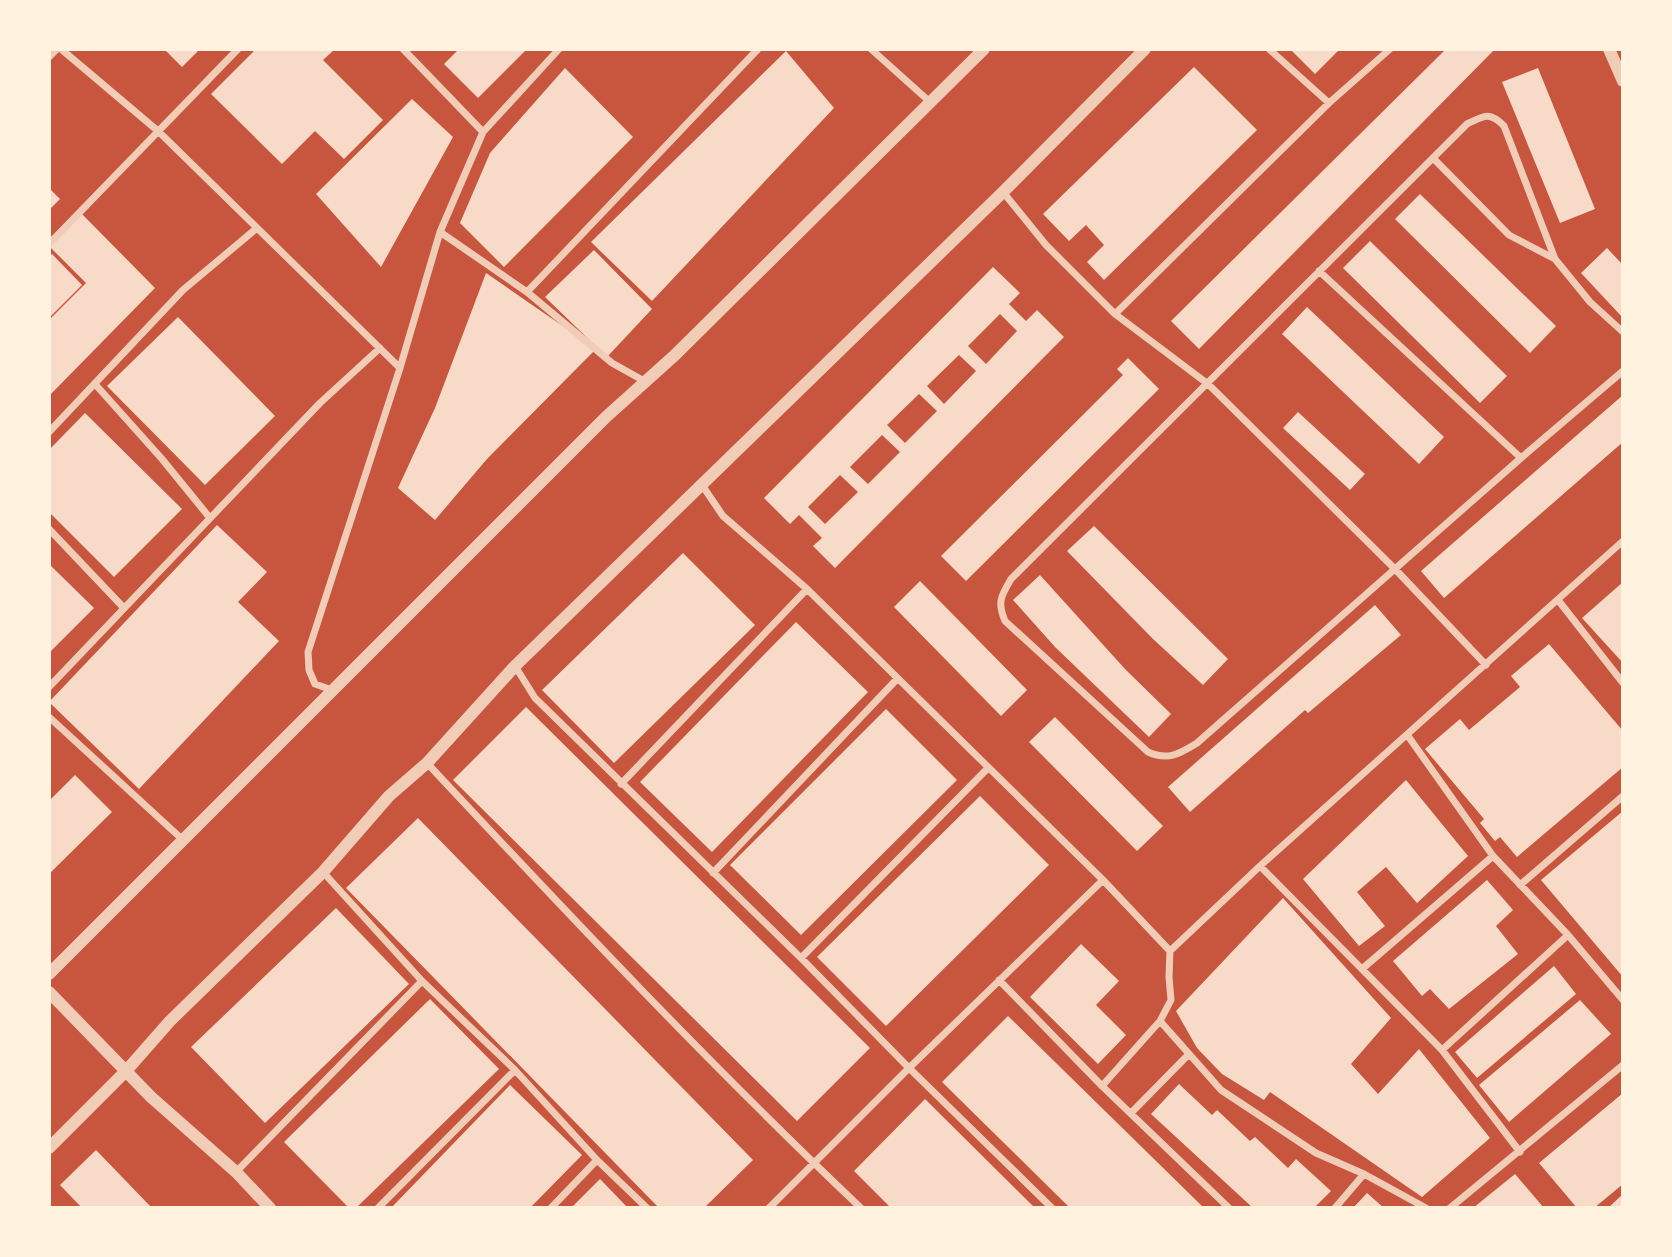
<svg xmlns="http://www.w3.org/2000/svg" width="1672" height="1257" viewBox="0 0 1672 1257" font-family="'IBM Plex Sans',sans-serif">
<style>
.building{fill:#f7dbc8;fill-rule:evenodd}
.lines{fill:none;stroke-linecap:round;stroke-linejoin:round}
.minor{stroke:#f1ccb7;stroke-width:7}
.tertiary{stroke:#f1ccb7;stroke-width:12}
</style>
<rect width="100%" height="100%" fill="#c8553d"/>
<path class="building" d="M164,49H200L182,67Z
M256,49H335L323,60L383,120L344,159L315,131L282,164L211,94Z
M459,49H527L478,98L444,64Z
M1290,49H1340L1315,74Z
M1446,49H1495L1199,349L1171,321Z
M786,51L834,108L652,301L591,242Z
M1194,67L1257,130L1104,280L1087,262L1104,245L1086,225L1069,241L1043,214Z
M565,68L633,137L504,267L460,223L490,153Z
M1538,68L1595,209L1560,223L1502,82Z
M412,99L453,137L381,267L316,194Z
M49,188L60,199L49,210Z
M1420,194L1556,326L1530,353L1395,219Z
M80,212L155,288L49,396V257L52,254L82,285L50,317L51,318L86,283L49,246Z
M1370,241L1507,376L1480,403L1343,268Z
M1607,248L1623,265V318L1581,273Z
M594,250L652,309L607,357L545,297Z
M993,267L1020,293L1009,304L1026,321L1037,310L1064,337L835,568L813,546L822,538L799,515L790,524L764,498ZM1000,314L1017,331L986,364L968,346ZM959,355L976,371L944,404L927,386ZM919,394L937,411L905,443L887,425ZM882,435L900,452L868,484L850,467ZM840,475L858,492L825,524L808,507Z
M486,273L596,349L487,459L435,520L398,488L435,408Z
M1307,307L1444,437L1419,464L1282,334Z
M178,317L275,416L205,485L107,386Z
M1128,358L1159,389L966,581L941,556L1123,375L1117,369Z
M1623,395V442L1444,598L1421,571Z
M1298,412L1365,474L1350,490L1283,428Z
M85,413L182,509L114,577L49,512V450Z
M217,525L267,572L238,602L279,641L139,789L49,702Z
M1094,526L1228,659L1203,685L1153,639L1067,551Z
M683,553L755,625L614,763L542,690Z
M49,564L94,608L49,653Z
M1040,575L1125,669L1171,714L1149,737L1055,647L1013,600Z
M920,581L1027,690L1001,716L894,607Z
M1623,582V663L1582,618Z
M1375,605L1401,635L1308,713L1305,710L1190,812L1168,787Z
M796,622L868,692L712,852L640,782Z
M1549,644L1623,731V767L1517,857L1500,837L1495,841L1480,823L1484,819L1425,749L1460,719L1469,730L1520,687L1511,676Z
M526,707L870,1048L797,1121L453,780Z
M886,709L957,780L801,935L730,865Z
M1055,717L1163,826L1137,851L1029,742Z
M75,775L112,812L49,874V801Z
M1406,780L1468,856L1417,903L1386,867L1357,892L1385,926L1359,946L1303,879Z
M980,796L1049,865L886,1026L817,957Z
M1623,811V977L1541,880Z
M418,818L753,1160L704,1208H659L346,888Z
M1487,880L1513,910L1496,926L1518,954L1449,1009L1430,989L1422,996L1393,961Z
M1283,898L1391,1018L1351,1064L1378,1094L1419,1049L1490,1138L1422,1197L1270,1092L1264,1100L1222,1074L1197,1048L1176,1011Z
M336,908L409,984L265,1123L191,1047Z
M1081,944L1119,981L1096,1005L1126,1035L1098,1064L1030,997Z
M1554,966L1576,994L1477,1078L1455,1052Z
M430,999L499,1069L356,1208H349L284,1142Z
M1580,1000L1611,1034L1509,1122L1479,1085Z
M1008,1016L1204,1208H1070L942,1082Z
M1179,1084L1212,1115L1217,1110L1250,1141L1255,1137L1288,1168L1296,1159L1331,1191L1314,1208H1253L1151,1114Z
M510,1085L582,1155L530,1208H391Z
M1623,1093V1184L1594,1208H1577L1539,1163Z
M925,1099L1035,1208H891L854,1171Z
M96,1150L152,1208H82L60,1185Z
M1515,1174L1544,1208H1473Z
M600,1179L628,1208H571Z
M1367,1193L1384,1208H1353Z
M1623,1194V1208H1608Z"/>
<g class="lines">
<path class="minor" d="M61,49L158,131L400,368
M403,49L483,132
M871,49L930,102
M1269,49L1329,103
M49,57L57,49
M1433,158L1509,235L1555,259
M1003,192L1046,245L1115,314L1208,384L1395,569L1486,665
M440,232L527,292L612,363L646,382
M49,244L238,49
M1319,271L1521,458
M527,292L758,49
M1115,314L1329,103L1390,49
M1623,332L1590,302L1555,259L1504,126C1489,111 1484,116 1467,124L1011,579C1001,596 997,602 1005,621L1148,752C1168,761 1179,754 1197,743L1521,458L1623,371
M95,384L162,459L210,518
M49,432L183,290L257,228
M702,485L723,516L807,589L1103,880L1170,951L1169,977L1171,1000L1160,1021L1221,1090L1316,1153L1364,1174L1426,1208
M49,529L123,607
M1558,600L1623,683
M515,666L535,698L801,958L909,1068L1052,1208
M49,687L320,403L380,348
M332,690L315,684L309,670L308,652L400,368L440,232L483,132L559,49
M49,717L183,840
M1408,736L1493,856L1568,935L1623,1000
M427,763C568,914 711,1066 861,1208
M621,784L807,589
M1260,866L1442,1050L1520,1152
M323,872L422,981L515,1070L597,1160L647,1208
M713,873L897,679
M1520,885L1623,796
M1170,951L1260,866L1623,541
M801,958L987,769
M1362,969L1493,856
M999,980L1102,1086L1229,1208
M1442,1050L1568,935
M1102,1086L1160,1021
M1131,1113L1189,1054
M236,1172L422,981
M378,1208L515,1070
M551,1208L597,1160
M769,1208L909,1068L1103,880
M1335,1208L1364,1174
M1450,1208L1623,1065"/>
<path class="tertiary" d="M1609,49L1623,81
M49,974L606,417L675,355L984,49
M49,992L151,1097L236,1172L270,1208
M49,1148L126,1071L170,1021L323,872L389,796L427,763L515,666L1003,192L1145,49"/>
</g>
<rect width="1672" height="1257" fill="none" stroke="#fff3e0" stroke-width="102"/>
</svg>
